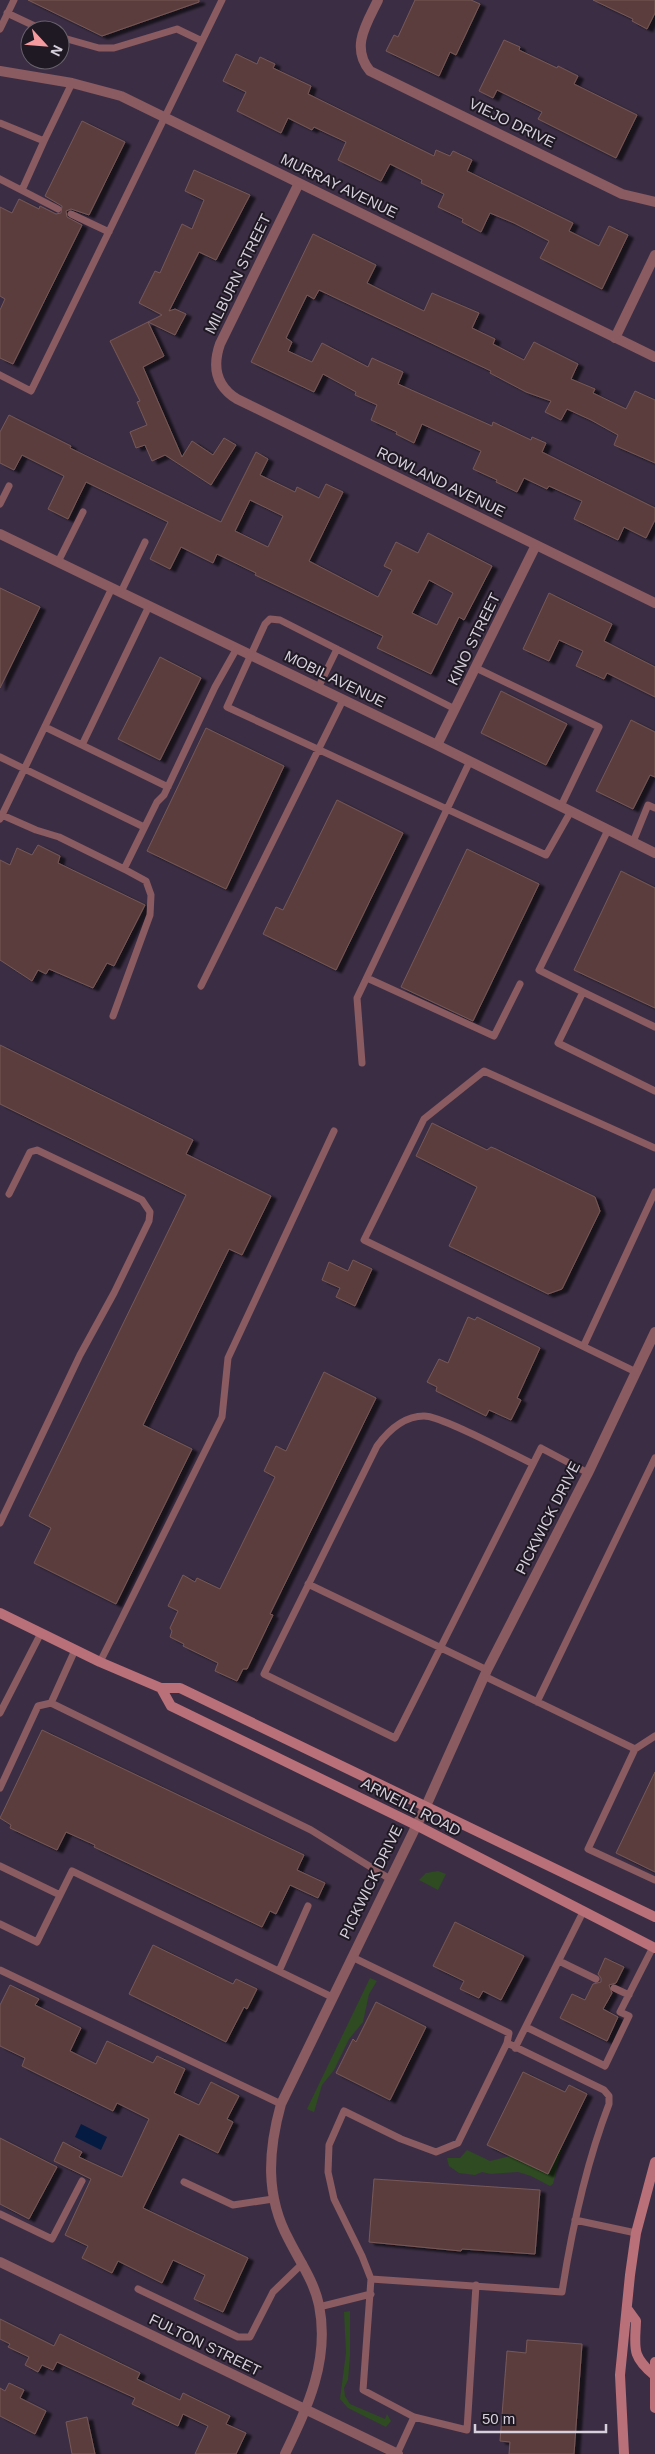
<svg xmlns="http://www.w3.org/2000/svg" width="655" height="2454" viewBox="0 0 655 2454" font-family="Arial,sans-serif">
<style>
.green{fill:#2e4b22}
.water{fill:#061b41}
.building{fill:#5b3e3d;stroke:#775857;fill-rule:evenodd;filter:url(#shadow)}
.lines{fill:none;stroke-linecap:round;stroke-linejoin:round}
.service{stroke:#8a5b61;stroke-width:7}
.minor{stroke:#8a5b61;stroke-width:10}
.secondary{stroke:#b97079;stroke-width:10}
.labels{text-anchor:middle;stroke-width:4;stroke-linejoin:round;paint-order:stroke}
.street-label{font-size:15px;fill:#d6cfdc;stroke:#1f1923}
</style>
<defs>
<filter id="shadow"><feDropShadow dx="5.5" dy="3" stdDeviation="1" flood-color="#0009"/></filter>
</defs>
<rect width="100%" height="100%" fill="#3b2e44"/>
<path class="green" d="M438,1871L446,1874L438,1890L419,1880L426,1873Z
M370,1978L377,1981L369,1994L363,2022L349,2039L334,2070L322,2085L314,2112L307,2109Z
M563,2143L553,2184L550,2186L531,2176L518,2172L491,2174L482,2172L475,2175L459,2173L449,2166L447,2158H460L467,2150L490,2161L510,2156L548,2174Z
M350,2311V2356L348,2380L344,2388L345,2396L350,2404L385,2419L387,2414L391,2421L386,2427L348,2408L340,2399L346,2353L344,2312Z"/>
<path class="water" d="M81,2124L107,2137L101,2150L75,2137Z"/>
<path class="building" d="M28,0H199V2L102,36Z
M415,0H471L480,4L456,55L450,52L439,76L386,51L394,35L398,37Z
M593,0H655V13L647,29L632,21L633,19Z
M504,40L520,47L519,50L557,68L558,66L578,76L574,84L637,115L616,158L538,119L542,112L497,90L493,98L479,91Z
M236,54L257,64L260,57L275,64L273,68L311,86L308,94L434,156L436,150L450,156L453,151L472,160L467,171L573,223L569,231L599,246L609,226L628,235L602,289L540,258L549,241L514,223L490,213L481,232L462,222L463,219L438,207L444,194L421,183L422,180L390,164L381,181L338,160L346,142L314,127L312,130L288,118L281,133L237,111L246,92L223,81Z
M82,121L125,142L89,215L71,209L66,211L67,217L82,225L13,364L0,358V310L5,299L0,296V207L12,213L19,199L39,209L40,206L56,214L61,213L62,206L45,196Z
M194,170L250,195L216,260L199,252L169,311L175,309L186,314L175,335L148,322L162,315L139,303L155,271L160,273L182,224L192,229L204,200L185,191Z
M313,234L376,265L367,283L389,294L424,311L432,293L479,313L472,328L495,339L493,344L524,360L534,342L578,364L571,379L595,389L593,393L626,409L635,391L655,400V463L614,445L618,435L591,420L567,409L561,420L545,412L551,401L526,392L490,373L491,371L319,290L314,299L307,295L286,338L292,342L288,351L312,362L322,343L368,367L372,358L403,372L398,384L492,426L493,422L531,440L532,437L546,443L542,452L655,508V520L646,538L624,527L618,540L574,519L582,501L549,486L547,489L524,478L517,492L496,482L497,480L473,469L481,451L422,424L414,443L396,434L397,432L371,420L377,405L355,395L356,392L323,374L314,392L251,362Z
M148,322L164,356L143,367L182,457L192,441L213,455L224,438L236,445L211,485L165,455L152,461L145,445L136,448L130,432L147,425L137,402L140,401L110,341Z
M9,415L71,446L70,448L221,522L256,452L268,459L260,475L295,492L297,487L319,498L326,484L343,492L309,561L378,597L392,570L384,566L396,542L418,553L428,533L492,566L464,620L459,617L431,674L377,648L383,636L255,575L256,573L217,554L213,563L181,547L170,569L150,559L168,522L86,482L68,519L48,509L64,476L22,455L14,470L0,463V432ZM250,500L283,516L268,547L235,531ZM429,580L453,593L437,625L412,613Z
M0,588L40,607L0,688Z
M549,593L612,624L604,641L655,667V697L607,673L604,679L576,666L583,651L559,640L549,661L523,649Z
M160,657L201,678L160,760L118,739Z
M501,691L567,724L546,765L481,733Z
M631,720L655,732V777L650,775L633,809L596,791Z
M206,728L284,766L226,889L147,851Z
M337,800L403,833L336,970L263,934L276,907L283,910Z
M38,845L60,856L58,863L145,905L114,966L107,963L93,988L49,969L46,974L38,970L32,981L0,960V860L10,865L17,848L32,855Z
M467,849L539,884L473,1021L401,987Z
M621,871L655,888V1008L574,970Z
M0,1045L193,1140L186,1154L271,1196L242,1255L229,1249L143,1425L192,1449L116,1604L34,1563L51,1528L29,1516L186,1195L0,1104Z
M432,1123L487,1150L491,1147L496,1149L595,1197L600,1211L562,1289L548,1294L449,1246L477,1187L416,1156Z
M353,1260L372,1269L355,1306L336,1297L340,1288L322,1280L329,1262L348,1271Z
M468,1317L475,1320L477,1317L540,1348L517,1398L521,1400L511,1420L489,1410L486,1416L436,1391L437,1387L427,1382L439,1359L448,1363Z
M324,1372L376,1398L270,1614L273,1615L247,1669H243L237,1681L215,1671L218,1663L183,1646L184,1644L170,1637L172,1631L170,1628L178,1611L168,1606L183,1575L195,1582L197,1578L220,1589L275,1477L264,1471L276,1446L286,1451Z
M42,1730L304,1855L297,1870L325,1883L318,1898L290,1885L276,1914L270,1911L262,1927L94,1847L95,1845L66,1832L57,1850L10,1828L11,1825L0,1818Z
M655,1772V1872L616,1853Z
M455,1922L524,1956L501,2000L483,1991L479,1998L460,1989L464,1981L433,1966Z
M153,1945L233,1984L236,1979L257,1989L247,2009L244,2007L226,2042L129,1994Z
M605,1958L624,1967L616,1983L609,1985L612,1993L603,2009L618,2017L607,2041L560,2018L572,1994L585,2000L593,1984L601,1982V1978L598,1974Z
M10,1985L39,1999L35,2005L81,2028L70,2051L96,2064L107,2041L153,2063L157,2056L185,2069L174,2093L199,2105L211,2082L239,2096L227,2119L233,2122L218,2153L179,2134L143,2208L248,2258L223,2312L194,2299L205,2275L173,2260L162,2283L118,2261L112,2273L82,2258L88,2246L65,2235L91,2179L54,2161L63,2142L82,2152L79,2157L122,2177L149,2119L117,2103L113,2111L22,2066L25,2058L0,2046V2005Z
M376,2002L426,2027L390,2100L336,2073L353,2039L356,2042Z
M523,2072L565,2092L569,2085L587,2094L548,2174L487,2145Z
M0,2138L57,2167L29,2219L0,2204Z
M374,2179L540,2190L535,2254L462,2249L461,2251L369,2242Z
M0,2319L54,2346L60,2334L140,2373L137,2379L180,2400L183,2393L230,2416L226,2424L246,2433L236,2454H195L208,2426L183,2414L178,2426L132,2404L135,2398L57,2362L53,2370L42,2365L38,2372L25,2365L29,2357L8,2347L10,2344L0,2339Z
M527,2340L582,2344L574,2454H509L510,2442L500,2441L507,2351L526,2353Z
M9,2383L24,2390L20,2398L46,2411L35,2434L0,2416V2388L5,2391Z
M87,2417L95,2454H72L66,2422Z"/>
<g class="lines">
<path class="service" d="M7,13L43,30
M0,29L14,0
M202,41L222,0
M0,123L44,141L72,83
M0,179L58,209
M22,190L44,141
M71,214L109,232
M0,375L31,391L202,41L177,29L114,48H99L60,37
M0,504L9,486
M58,562L83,512
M121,592L145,542
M476,668L599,727L561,806
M318,688L337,649
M455,709L280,620L270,619L265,624L227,707L546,855L571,811
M45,727L168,787
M82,745L149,606
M0,757L144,827
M2,815L36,830L59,837L124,869L157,802L164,795L215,687L237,648
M0,819L112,588
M633,842L648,805L655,808
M367,978L494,1036L520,984
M201,986L343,700
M583,992L539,970L608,830
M113,1016L150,915L151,895L146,881L124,869
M655,1027L583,992L558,1043L655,1091
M362,1063L357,998L470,761
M584,1345L655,1192
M636,1372L364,1240L424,1119L484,1071L655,1148
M533,1464C512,1454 442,1416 424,1416C403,1416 388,1431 377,1446L264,1674L395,1738L533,1464L541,1448L588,1473
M0,1523L80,1355L114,1293L149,1221L150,1212L142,1200L37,1150L30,1152L9,1194
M308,1584L487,1670
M100,1662L222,1417L228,1358L334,1131
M484,1676L635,1749L655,1736
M537,1702L655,1458
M51,1703L75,1650
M0,1713L41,1633
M635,1749L588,1849L655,1880
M0,1788L38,1706L51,1703L311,1830L390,1879
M0,1866L60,1895
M0,1924L37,1942L72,1871L332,1997
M352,1957L509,2033L507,2043L458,2143L436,2152L401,2139L344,2111L329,2145L328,2172L334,2199L362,2256L371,2279L363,2390L414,2417L467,2430L476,2285
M559,1961L596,1979
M0,1970L281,2104
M279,1971L308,1906
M614,1988L629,1995
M526,2027L605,2066L629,2016L620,2012L653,1947
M515,2048L583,1912
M184,2182L233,2205L273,2199
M0,2214L52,2239L82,2181
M575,2220L636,2233
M371,2279L562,2292C572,2228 586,2164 609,2104V2096L604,2090L507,2043
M138,2289L238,2337H250L273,2292L303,2263
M319,2307L371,2294
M397,2454L414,2417"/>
<path class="minor" d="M378,0C367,23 350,47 370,71L622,194L655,202
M0,71L72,83L121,96L655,357
M299,183L220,344C212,367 216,386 237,399L655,603
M615,338L655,255
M0,534L437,745L655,853
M437,745L536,545
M0,2262L398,2454
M285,2454C308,2406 330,2360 319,2305C314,2281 300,2262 289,2240C265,2196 268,2151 281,2104L426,1806L487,1670L588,1473L655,1332"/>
<path class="secondary" d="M0,1613L100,1662L161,1688H180L655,1917
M161,1688L171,1706L416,1825L655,1948
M628,2310L636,2321C635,2348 631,2356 654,2375
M655,2362V2408
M624,2454L620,2375L630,2275L636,2233L655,2162"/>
</g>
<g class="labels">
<g class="street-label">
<text transform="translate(512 123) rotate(26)" y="5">VIEJO DRIVE</text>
<text transform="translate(339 186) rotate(26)" y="5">MURRAY AVENUE</text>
<text transform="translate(238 274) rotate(-64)" y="5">MILBURN STREET</text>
<text transform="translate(441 482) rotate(26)" y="5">ROWLAND AVENUE</text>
<text transform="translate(474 639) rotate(-64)" y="5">KINO STREET</text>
<text transform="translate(335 679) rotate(26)" y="5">MOBIL AVENUE</text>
<text transform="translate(548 1518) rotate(-63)" y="5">PICKWICK DRIVE</text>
<text transform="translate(411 1807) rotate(27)" y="5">ARNEILL ROAD</text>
<text transform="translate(371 1882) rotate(-64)" y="5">PICKWICK DRIVE</text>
<text transform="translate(205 2345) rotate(26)" y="5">FULTON STREET</text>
</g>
</g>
<g transform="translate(45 45) rotate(116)"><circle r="24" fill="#1f1923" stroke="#68626d"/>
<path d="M0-4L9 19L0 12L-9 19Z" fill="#f49b9f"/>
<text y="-8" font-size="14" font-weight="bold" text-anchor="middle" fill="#d6cfdc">N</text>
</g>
<path d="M475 2424v8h131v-8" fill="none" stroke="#d6cfdc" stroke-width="2.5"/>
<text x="482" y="2424" font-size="15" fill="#d6cfdc" stroke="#1f1923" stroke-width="4" paint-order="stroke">50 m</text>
</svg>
